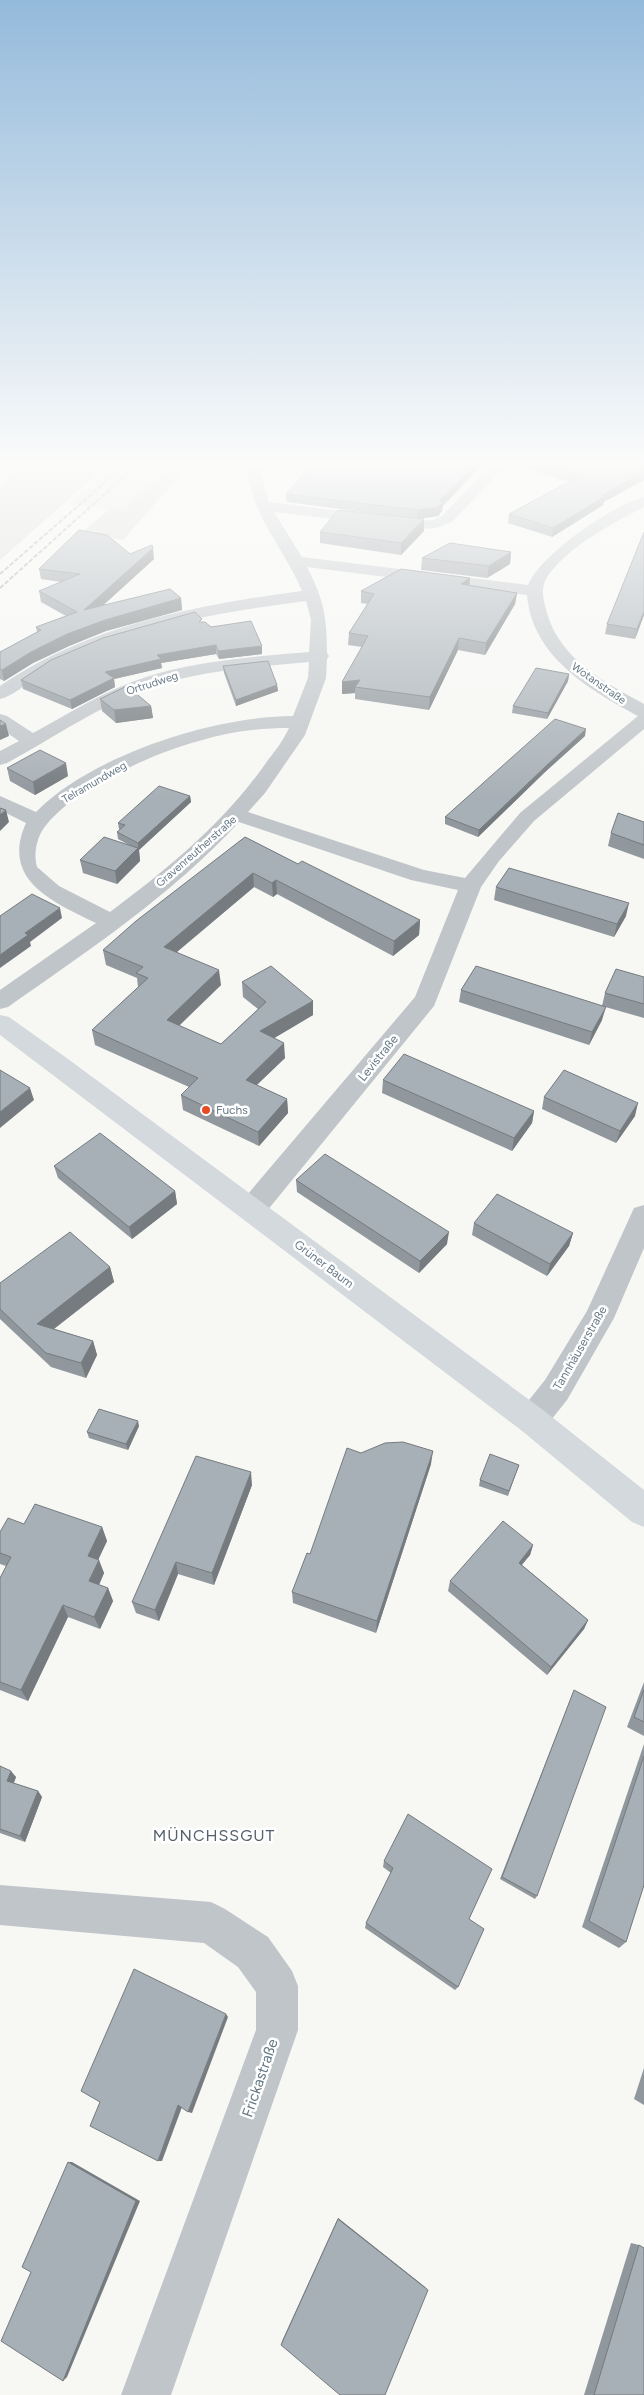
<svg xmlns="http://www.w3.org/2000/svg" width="644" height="2395" viewBox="0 0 644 2395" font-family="Figtree,sans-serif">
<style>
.built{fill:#e5e6e5}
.green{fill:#d7dcd3}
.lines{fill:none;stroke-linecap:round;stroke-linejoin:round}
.street{fill:#c0c5c9;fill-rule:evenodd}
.secondary{fill:#d4d9dd;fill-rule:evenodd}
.rail{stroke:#9fa7ad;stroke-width:2;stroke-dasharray:4.5 2;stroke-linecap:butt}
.wall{fill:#90979d}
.shaded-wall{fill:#757b7f}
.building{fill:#a7b0b6;stroke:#757b7f}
.poi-dot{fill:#e74b24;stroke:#fff;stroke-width:2}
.labels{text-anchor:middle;stroke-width:5;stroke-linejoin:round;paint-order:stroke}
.far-street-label{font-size:11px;fill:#667986;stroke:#fff}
.street-label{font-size:12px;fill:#667986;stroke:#fff}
.poi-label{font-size:12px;fill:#667986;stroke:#fff;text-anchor:start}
.near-street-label{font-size:15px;fill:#667986;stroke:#fff}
.near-neighbourhood-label{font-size:16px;letter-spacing:1px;fill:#54616b;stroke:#fff}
</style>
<rect width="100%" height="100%" fill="#f7f7f4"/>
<path class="built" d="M115,465H172L123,510L69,504Z"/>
<path class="green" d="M17,465H107L0,560V487Z
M172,465H187L181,474L123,540L82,533L110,508L123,510Z"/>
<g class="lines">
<path class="street" d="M248,465H262L264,487L269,502L417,521L433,520L442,516L484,472L495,465H511L494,478L452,522L436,528L417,529L274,512L302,557L528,585C540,555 612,505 644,497V507C613,523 564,549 546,579C540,591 544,601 547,613C560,659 604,682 644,704V729L534,821L499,861L481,887L434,1006L262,1217L252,1220L242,1217L238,1209L242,1201L415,997L458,890L411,880L239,822C172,895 89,950 8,1007L0,1009V990L96,923C54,902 0,881 26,823L0,810V796L36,812C92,755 214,716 293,716L308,678L309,662C257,667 205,670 155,686C103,703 55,737 7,763L0,765V751L19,741L0,728V714L7,716L33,733C68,714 104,691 143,678C197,660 253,657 309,652L311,620L306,601C227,611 149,624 76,656C63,662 50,668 39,675C26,683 14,696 0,699V686C89,625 197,605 302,591C286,551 246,508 248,465ZM307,567L527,595C532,656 588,689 638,716L520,813L465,878L424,870L248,812L265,793L305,735L326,678L327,659L329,656L327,653C327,617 324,600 307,567ZM289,728C284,739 276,750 268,760C226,821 169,868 110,912L59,886L37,867C33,853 37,835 47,824C75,789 155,752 199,741C228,732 258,728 289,728Z
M644,1205V1248L614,1318L567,1400L543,1430L532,1434L521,1430L516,1420L521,1410L545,1380L587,1311L634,1208Z
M0,1885L211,1902L225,1909L268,1937L292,1971L298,1986V2030L171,2395H121L256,2030V1992L238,1967L204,1943L0,1925Z"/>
<path class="secondary" d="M0,1015L9,1017L68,1059L543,1410L644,1490V1527L632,1522L521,1430L0,1035Z"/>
<path class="rail" d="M0,574L125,465
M0,588L137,465"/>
</g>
<path class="wall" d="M516,465H644L604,502L603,505L552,537L508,523L509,514L569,482Z
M286,494L443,506L442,511L438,516L420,519H424V531L401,555L320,543V532L386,515L287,502Z
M511,552L510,564L487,578L421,570L422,558Z
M130,554L154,559L103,605L181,598L182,610L106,631L69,646L33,663L4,681L0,679V652L37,632L36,627L66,616L41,602L39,591L61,582L41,579L39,569Z
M470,585L517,593L515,604L485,655L458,650L429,710L355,699V693L342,694L362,647L348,645L349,633L368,604L361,603V591Z
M644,615L635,639L605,634L607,624Z
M203,622L262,654L219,659L216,654L161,663L162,668L114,679L115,687L72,709L23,689L21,680Z
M223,666L277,685L278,691L236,706L224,673Z
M569,674L568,681L547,719L512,713L513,706Z
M100,699L151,706L153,718L116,723L102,711Z
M585,736L545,772L478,837L445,824V817Z
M7,768L68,776L35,795L10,781Z
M190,796L191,802L139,850L140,861L117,884L83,873L80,860L129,845L118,839L117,832L120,830L119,829L118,823Z
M644,822V859L608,846L611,833Z
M245,837L298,864L420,920L419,935L393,956L277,894L273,897L254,887L177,952L221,985L179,1026L221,1044L258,1009L243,997L242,982L313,1001V1015L274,1038L285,1058L257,1085L287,1099L288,1113L259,1146L183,1110L181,1095L189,1087L95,1045L92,1030L138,987L137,978L106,965L103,950Z
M496,887L626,916L614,937L494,900Z
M644,977V1018L602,1006L605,993Z
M461,990L602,1020L589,1045L459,1002Z
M383,1080L534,1111L532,1123L512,1151L382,1093Z
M544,1097L635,1116L616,1143L542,1109Z
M54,1166L175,1191L177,1204L132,1239L58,1178Z
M296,1180L447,1244L419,1273L297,1192Z
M474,1223L573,1233L569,1246L547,1276L472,1235Z
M110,1267L114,1282L54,1329L93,1341L97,1355L86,1378L51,1367L0,1319V1283Z
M139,1426L128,1450L89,1438L87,1432Z
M361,1453L431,1464L376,1633L293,1603L292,1592L310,1554Z
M519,1465L508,1496L479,1486L480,1480Z
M252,1485L214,1585L178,1574L159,1621L136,1613L132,1602Z
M24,1524L102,1527L107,1541L98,1559L104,1573L99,1585L108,1588L113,1601L100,1629L68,1617L28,1701L0,1690V1578L6,1566L0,1564V1532Z
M533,1545L530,1555L522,1565L588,1620L584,1629L547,1675L448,1591L450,1581Z
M644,1682V1736L627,1727Z
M574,1690L537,1896L535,1899L500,1879Z
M644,1744V1885L626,1942L619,1948L582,1927Z
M0,1766L16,1777L14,1783L38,1791L42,1797L25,1842L0,1833Z
M384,1861L469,1919L458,1987L455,1990L365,1928L366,1923L391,1873L383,1867Z
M644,2068V2105L634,2099Z
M338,2218L425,2287L281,2345L282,2341Z
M631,2243L639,2245L644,2395H584Z"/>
<path class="shaded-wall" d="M475,465H482L443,506L442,511L438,516L417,519L418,510L439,501Z
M644,472V480L604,502L603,505L552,537L553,528L602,495Z
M424,519V531L401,555V543Z
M153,548L154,559L86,621L84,610Z
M511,552L510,564L487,578L489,566Z
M470,578L469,590L461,584Z
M517,593L515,604L485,655L486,643Z
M181,598L182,610L106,631L69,646L33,663L4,681L2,670L31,652L67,634L105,620Z
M644,611V615L635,639L637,629Z
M459,638L458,650L429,710L430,697Z
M216,645V654L161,663L162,668L114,679L115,687L72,709L70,700L105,672L157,655Z
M262,646V654L219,659L218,651Z
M569,674L568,681L547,719L548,713Z
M360,680L355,687V693L342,694V682Z
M277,685L278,691L236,706V700Z
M151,706L153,718L116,723L114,710Z
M6,724L9,736L0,740V726Z
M586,729L585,736L545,772L478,837L479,830L546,766Z
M66,763L68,776L35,795L33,782Z
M190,796L191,802L139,850L140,861L117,884L115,871L138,848V843Z
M6,810L9,822L0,831V815Z
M253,873L254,887L166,961L164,947Z
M276,880L277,894L273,897L272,883Z
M629,903L626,916L614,937L617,924Z
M60,908L62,918L30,942L31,946L0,968V955L25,933Z
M420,920L419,935L393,956L394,941Z
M219,970L221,985L169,1035L167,1020Z
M313,1001V1015L261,1046L260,1031Z
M606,1007L602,1020L589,1045L592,1032Z
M284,1043L285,1058L247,1094L246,1080Z
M30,1088L34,1100L0,1128V1112Z
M287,1099L288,1113L259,1146L258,1132Z
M638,1103L635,1116L616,1143L620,1131Z
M534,1111L532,1123L512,1151L514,1138Z
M175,1191L177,1204L132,1239L129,1227Z
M449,1232L447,1244L419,1273L420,1261Z
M573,1233L569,1246L547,1276L550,1264Z
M110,1267L114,1282L42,1338L37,1324Z
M93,1341L97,1355L86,1378L81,1363Z
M138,1421L139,1426L128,1450L126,1444Z
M433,1451L431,1464L376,1633L377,1621Z
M251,1472L252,1485L214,1585L212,1573Z
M102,1527L107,1541L94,1569L88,1556Z
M533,1545L530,1555L515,1572L519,1563Z
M99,1560L104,1573L95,1594L89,1581Z
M176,1562L178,1574L159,1621L155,1610Z
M108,1588L113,1601L100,1629L94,1617Z
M63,1605L68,1617L28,1701L21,1690Z
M588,1620L584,1629L547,1675L551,1667Z
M11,1771L16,1777L12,1787L7,1781Z
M38,1791L42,1797L25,1842L20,1836Z
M226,2014L228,2017L192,2113L188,2112Z
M178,2105L182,2107L162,2161H158Z
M68,2162H72L140,2201L67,2377L63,2381Z
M338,2218L425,2287L428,2290L338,2219Z"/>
<path class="building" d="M311,465H419L417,468L423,465H475L439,501L443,502L438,507L418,510L286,494Z
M544,465H644V472L602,495L605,496L553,528L509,514L580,476Z
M338,510L424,519L401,543L320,532Z
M79,530L107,535L130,554L152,545L153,548L84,610L170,589L181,598L105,620L67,634L31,652L2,670L0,669V652L41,630L36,627L77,612L39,591L80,574L39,569Z
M644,532V611L637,629L607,624Z
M450,543L511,552L489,566L422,558Z
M401,569L470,578L461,584L517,593L486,643L459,638L430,697L355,687L360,680L342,682L368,636L349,633L374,594L361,591Z
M195,612L202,619L199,622H205L211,627L251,621L262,646L218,651L216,645L157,655L161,659L105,672L114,678L70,700L21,680L51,660L103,638Z
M268,661L277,685L236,700L223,666Z
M536,668L569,674L548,713L513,706Z
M127,686L151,706L114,710L100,699Z
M555,719L586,729L546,766L479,830L445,817Z
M0,720L6,724L0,726Z
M40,750L66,763L33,782L7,768Z
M159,786L190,796L138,843L117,832L125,825L118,823Z
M0,808L6,810L0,815Z
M618,813L644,822V845L611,833Z
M104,837L138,848L115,871L80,860Z
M245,837L298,864L302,861L420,920L394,941L276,880L272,883L253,873L164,947L219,970L167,1020L221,1044L266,1002L242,982L271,966L313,1001L260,1031L284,1043L246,1080L287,1099L258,1132L181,1095L198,1078L92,1030L148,978L136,973L143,967L103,950L136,921Z
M509,868L629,903L617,924L496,887Z
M32,894L60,908L25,933L28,935L0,955V916Z
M476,966L606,1007L592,1032L461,990Z
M616,969L644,977V1004L605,993Z
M404,1054L534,1111L514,1138L383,1080Z
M0,1070L30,1088L0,1112Z
M564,1070L638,1103L620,1131L544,1097Z
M100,1133L175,1191L129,1227L54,1166Z
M325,1154L449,1232L420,1261L296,1180Z
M497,1194L573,1233L550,1264L474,1223Z
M70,1232L110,1267L37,1324L93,1341L81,1363L46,1353L0,1309V1283Z
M99,1409L138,1421L126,1444L87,1432Z
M403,1442L433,1451L377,1621L292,1592L307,1553L310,1554L347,1448L361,1453L385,1443Z
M490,1454L519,1465L509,1491L480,1480Z
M196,1456L251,1472L212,1573L176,1562L155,1610L132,1602Z
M35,1504L102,1527L88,1556L99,1560L89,1581L108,1588L94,1617L63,1605L21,1690L0,1682V1578L11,1557L0,1553V1532L8,1518L24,1524Z
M503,1521L533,1545L519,1563L588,1620L551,1667L450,1581Z
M574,1690L606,1707L537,1896L502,1877Z
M644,1690V1722L634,1717Z
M644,1756V1885L626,1942L589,1921Z
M0,1766L11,1771L7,1781L38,1791L20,1836L0,1829Z
M408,1814L492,1869L469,1919L484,1929L458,1987L366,1923L393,1868L384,1861Z
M134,1969L226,2014L188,2112L178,2105L158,2161L90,2126L100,2102L81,2091Z
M68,2162L136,2201L63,2381L1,2341L31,2272L22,2267Z
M338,2219L428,2290L385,2395H340L281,2345Z
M639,2245L644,2248V2395H594Z"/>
<linearGradient id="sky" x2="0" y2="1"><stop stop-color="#94badb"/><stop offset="0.58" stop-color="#fbfbfa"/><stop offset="1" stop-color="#fbfbfa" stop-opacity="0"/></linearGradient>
<rect width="644" height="800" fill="url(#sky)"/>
<circle class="poi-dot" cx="206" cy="1110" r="5"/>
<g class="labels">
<g class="far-street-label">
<text transform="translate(152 683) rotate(-18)" y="4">Ortrudweg</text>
<text transform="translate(599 683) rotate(35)" y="4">Wotanstraße</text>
<text transform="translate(94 782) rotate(-30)" y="4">Telramundweg</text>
<text transform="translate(196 851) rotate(-41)" y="4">Gravenreutherstraße</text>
</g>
<g class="street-label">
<text transform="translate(378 1058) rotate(-51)" y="4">Levistraße</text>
<text transform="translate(324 1264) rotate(37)" y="4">Grüner Baum</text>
<text transform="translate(580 1348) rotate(-60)" y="4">Tannhäuserstraße</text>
</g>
<g class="poi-label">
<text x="216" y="1114">Fuchs</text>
</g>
<g class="near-street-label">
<text transform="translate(260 2078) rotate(-71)" y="5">Frickastraße</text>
</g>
<g class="near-neighbourhood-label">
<text x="214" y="1841">MÜNCHSSGUT</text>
</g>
</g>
</svg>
